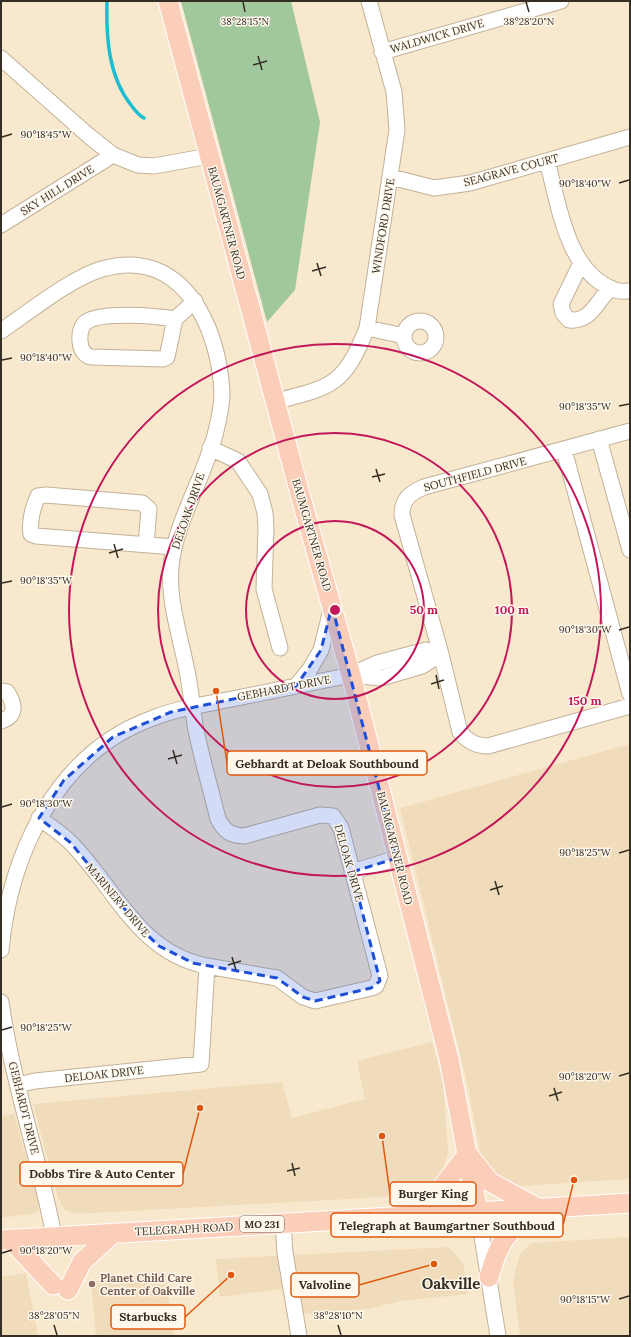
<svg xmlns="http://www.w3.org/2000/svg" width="631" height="1337" viewBox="0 0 631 1337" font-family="Lora,serif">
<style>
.built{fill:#f0dcba}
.green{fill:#a1c89c}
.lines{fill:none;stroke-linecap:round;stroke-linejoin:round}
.stream{stroke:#1abdd1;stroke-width:3.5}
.minor-casing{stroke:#c1b298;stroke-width:17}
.major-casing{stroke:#fff;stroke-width:21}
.minor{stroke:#fff;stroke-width:15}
.major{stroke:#faceb9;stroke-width:19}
.marked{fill:#1d4ed8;fill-opacity:0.2;stroke:#1d4ed8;stroke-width:3;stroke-dasharray:8 5;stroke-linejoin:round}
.ticks{fill:none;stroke:#342e24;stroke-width:1.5}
.ring{fill:none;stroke:#c2185b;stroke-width:2}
.education-dot{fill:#8d6e63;stroke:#fdf7ec;stroke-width:1.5}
.labels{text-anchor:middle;stroke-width:3;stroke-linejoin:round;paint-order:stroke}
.shield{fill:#fdf7ec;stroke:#706a60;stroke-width:1}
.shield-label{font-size:10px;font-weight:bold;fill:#342e24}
.street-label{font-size:11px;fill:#342e24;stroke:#fdf7ec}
.education-label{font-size:11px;font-weight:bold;fill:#785e54;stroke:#fdf7ec;text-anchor:start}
.district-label{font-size:15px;font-weight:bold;fill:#342e24;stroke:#fdf7ec}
.ticks-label{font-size:10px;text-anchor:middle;fill:#342e24;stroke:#fdf7ec;stroke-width:3;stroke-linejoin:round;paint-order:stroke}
.centre{fill:#c2185b;stroke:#fdf7ec;stroke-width:2}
.ring-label{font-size:12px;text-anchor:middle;font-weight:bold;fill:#c2185b;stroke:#fdf7ec;stroke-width:3;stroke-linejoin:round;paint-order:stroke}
.leader{fill:none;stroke:#df570d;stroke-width:1.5}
.callout-dot{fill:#df570d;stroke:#fdf7ec;stroke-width:1.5}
.callout{fill:#fdf7ec;stroke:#df570d;stroke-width:1.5}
.callout-label{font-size:12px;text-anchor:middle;font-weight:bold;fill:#342e24}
</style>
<rect width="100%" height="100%" fill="#f8e8cd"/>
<path class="built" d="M630,744V1179L506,1187L481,1157L468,1087L400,808Z
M432,1042L443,1082L448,1152L443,1170L433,1187L422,1193L403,1196L75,1214L65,1210L58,1198L33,1104L282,1082L292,1118L365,1099L357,1061Z
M14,1114L39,1203L38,1211L30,1214L1,1218V1116Z
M630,1237V1336H520L513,1281L520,1254L531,1243Z
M449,1247L463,1263L468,1294L400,1301L368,1309L301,1314L282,1289L220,1297L216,1259Z
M165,1272L174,1336H96L91,1282Z
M26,1273L38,1336H1V1277Z"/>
<path class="green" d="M181,1H291L320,122L295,290L267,322Z"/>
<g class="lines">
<path class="stream" d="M107,1C106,36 108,76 131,105C135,110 138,115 144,118"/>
<defs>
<path id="minor" d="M382,52L561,1
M1,58L89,136L113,155L138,165L154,166L209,156
M547,161C559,204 566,272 615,290C619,292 625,291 630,291
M391,177L434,188L470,183L630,137
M1,225L113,155
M581,263L561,304L563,313L569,320C592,322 596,301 611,288
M175,319L167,357L163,359L92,357C77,356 77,328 86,322C102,311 156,316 175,319L195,301
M404 337a16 16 0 1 1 32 0a16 16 0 1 1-32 0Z
M367,328L404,336
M1,331C29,312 71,278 102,269C182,246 219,326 222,393C222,405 219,419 216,431C206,475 174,523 171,568C168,599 180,636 186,666C191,687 192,709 196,730C202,760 211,790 218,819C225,832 230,835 244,836L320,815L333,816L341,828L380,976L376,986L371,988L315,1001L303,997L277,978L207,966L201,1064L35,1081L18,1085
M276,401C333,387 344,385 367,328L397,130L394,92L369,1
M630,431L424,487C410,493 402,499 402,515L441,654L460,732C468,742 476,746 488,746L630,706
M599,439L630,550
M210,448L238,461L260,494L265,513L266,528L264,589L280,648
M564,450L630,694
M146,545L149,509L142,503L46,495L38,496C33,506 29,523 31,534L36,536L174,547
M352,675L381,678L422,666L441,654
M296,686L310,669L321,650L332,606
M1,691L7,692C15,704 17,716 1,721
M39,818C50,826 61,833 70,842C115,887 138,953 207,966
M352,872L397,858
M1,950C10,854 56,753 153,718C178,708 206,704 232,699C272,691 311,683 351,675L377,663L426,650L441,654
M1,1002C12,1081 39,1157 54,1236
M478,1212L498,1336
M283,1223L285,1253L299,1336"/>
<path id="major" d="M168,1L301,498L351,675L449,1059L478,1212
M470,1157L490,1182L536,1207
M412,1216L438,1192L468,1154
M10,1239L53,1285
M1,1240L630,1203
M489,1277C500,1238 507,1233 537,1208
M68,1290L82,1262L113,1233"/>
</defs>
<use href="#minor" class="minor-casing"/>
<use href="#major" class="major-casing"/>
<use href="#minor" class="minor"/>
<use href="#major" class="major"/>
</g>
<path class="marked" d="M332,606L397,858L352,872L380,981L371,988L315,1001L303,997L277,978L193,963L159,946L140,928L71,843L39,818L64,780L113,737L171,712L296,686L321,650Z"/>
<path class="ticks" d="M243,2L245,12M526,2L529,12M258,56L262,70M253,65L267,61M2,137L12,134M619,183L629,180M317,263L321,276M312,271L326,267M2,360L12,358M619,406L629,404M376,469L380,482M372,477L385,474M114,544L118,558M109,553L123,549M2,583L12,581M619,630L629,627M436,675L439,689M431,684L444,680M173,750L177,764M168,759L182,755M2,807L12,804M619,853L629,850M495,881L499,895M490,890L503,886M232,957L236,970M228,965L241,961M2,1030L12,1027M619,1076L629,1073M554,1088L558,1101M549,1096L562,1092M292,1163L295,1176M287,1171L300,1168M2,1253L12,1250M619,1299L629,1296M54,1325L57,1335M338,1325L341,1335"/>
<g class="ring">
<circle cx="335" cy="610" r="89"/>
<circle cx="335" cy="610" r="177"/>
<circle cx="335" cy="610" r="266"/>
</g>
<circle class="education-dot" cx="92" cy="1284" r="4"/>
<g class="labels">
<rect class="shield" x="240" y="1216" width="44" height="16" rx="3"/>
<g class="shield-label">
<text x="262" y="1228">MO 231</text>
</g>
<g class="street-label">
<text transform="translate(437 36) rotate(-16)" y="4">WALDWICK DRIVE</text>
<text transform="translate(511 170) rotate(-15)" y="4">SEAGRAVE COURT</text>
<text transform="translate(57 190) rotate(-32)" y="4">SKY HILL DRIVE</text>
<text transform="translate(227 223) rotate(75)" y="4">BAUMGARTNER ROAD</text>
<text transform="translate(383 226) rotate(-81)" y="4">WINDFORD DRIVE</text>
<text transform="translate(475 474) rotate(-15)" y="4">SOUTHFIELD DRIVE</text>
<text transform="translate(188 511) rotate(-71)" y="4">DELOAK DRIVE</text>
<text transform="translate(312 535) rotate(74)" y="4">BAUMGARTNER ROAD</text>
<text transform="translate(284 688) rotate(-11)" y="4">GEBHARDT DRIVE</text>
<text transform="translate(395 848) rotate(76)" y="4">BAUMGARTNER ROAD</text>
<text transform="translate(349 863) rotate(74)" y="4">DELOAK DRIVE</text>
<text transform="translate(118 900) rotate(50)" y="4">MARINERY DRIVE</text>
<text transform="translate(104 1074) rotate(-6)" y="4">DELOAK DRIVE</text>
<text transform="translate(24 1108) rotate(76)" y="4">GEBHARDT DRIVE</text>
<text transform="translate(184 1229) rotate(-3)" y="4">TELEGRAPH ROAD</text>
</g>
<g class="education-label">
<text x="100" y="1282">Planet Child Care<tspan x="100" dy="13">Center of Oakville</tspan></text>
</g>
<g class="district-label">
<text x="451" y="1289">Oakville</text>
</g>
</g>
<g class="ticks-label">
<text x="245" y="25">38°28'15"N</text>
<text x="529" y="25">38°28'20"N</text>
<text x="46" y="138">90°18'45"W</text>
<text x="585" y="187">90°18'40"W</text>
<text x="46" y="361">90°18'40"W</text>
<text x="585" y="410">90°18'35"W</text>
<text x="46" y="584">90°18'35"W</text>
<text x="585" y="633">90°18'30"W</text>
<text x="46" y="807">90°18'30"W</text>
<text x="585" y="856">90°18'25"W</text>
<text x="46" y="1031">90°18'25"W</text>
<text x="585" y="1080">90°18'20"W</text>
<text x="46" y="1254">90°18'20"W</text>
<text x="585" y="1303">90°18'15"W</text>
<text x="54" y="1319">38°28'05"N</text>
<text x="338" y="1319">38°28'10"N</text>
</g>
<circle cx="335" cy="610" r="6" class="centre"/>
<g class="ring-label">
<text x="424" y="614">50 m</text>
<text x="512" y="614">100 m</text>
<text x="585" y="705">150 m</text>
</g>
<path class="leader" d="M216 691L227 763M200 1108L183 1174M382 1136L390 1194M574 1180L563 1225M434 1264L359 1285M231 1275L185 1317"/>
<g class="callout-dot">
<circle cx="216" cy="691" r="4"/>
<circle cx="200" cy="1108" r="4"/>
<circle cx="382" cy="1136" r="4"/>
<circle cx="574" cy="1180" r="4"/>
<circle cx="434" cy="1264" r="4"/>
<circle cx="231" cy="1275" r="4"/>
</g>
<g class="callout">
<rect x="227" y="751" width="200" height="24" rx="4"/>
<rect x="20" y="1162" width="163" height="24" rx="4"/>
<rect x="390" y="1182" width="86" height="24" rx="4"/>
<rect x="331" y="1213" width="232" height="24" rx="4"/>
<rect x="291" y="1273" width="68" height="24" rx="4"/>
<rect x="111" y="1305" width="74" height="24" rx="4"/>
</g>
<g class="callout-label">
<text x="327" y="768">Gebhardt at Deloak Southbound</text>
<text x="102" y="1178">Dobbs Tire &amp; Auto Center</text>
<text x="433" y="1198">Burger King</text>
<text x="447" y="1230">Telegraph at Baumgartner Southboud</text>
<text x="325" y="1289">Valvoline</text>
<text x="148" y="1321">Starbucks</text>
</g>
<rect width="631" height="1337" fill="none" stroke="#342e24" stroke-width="4"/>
</svg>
